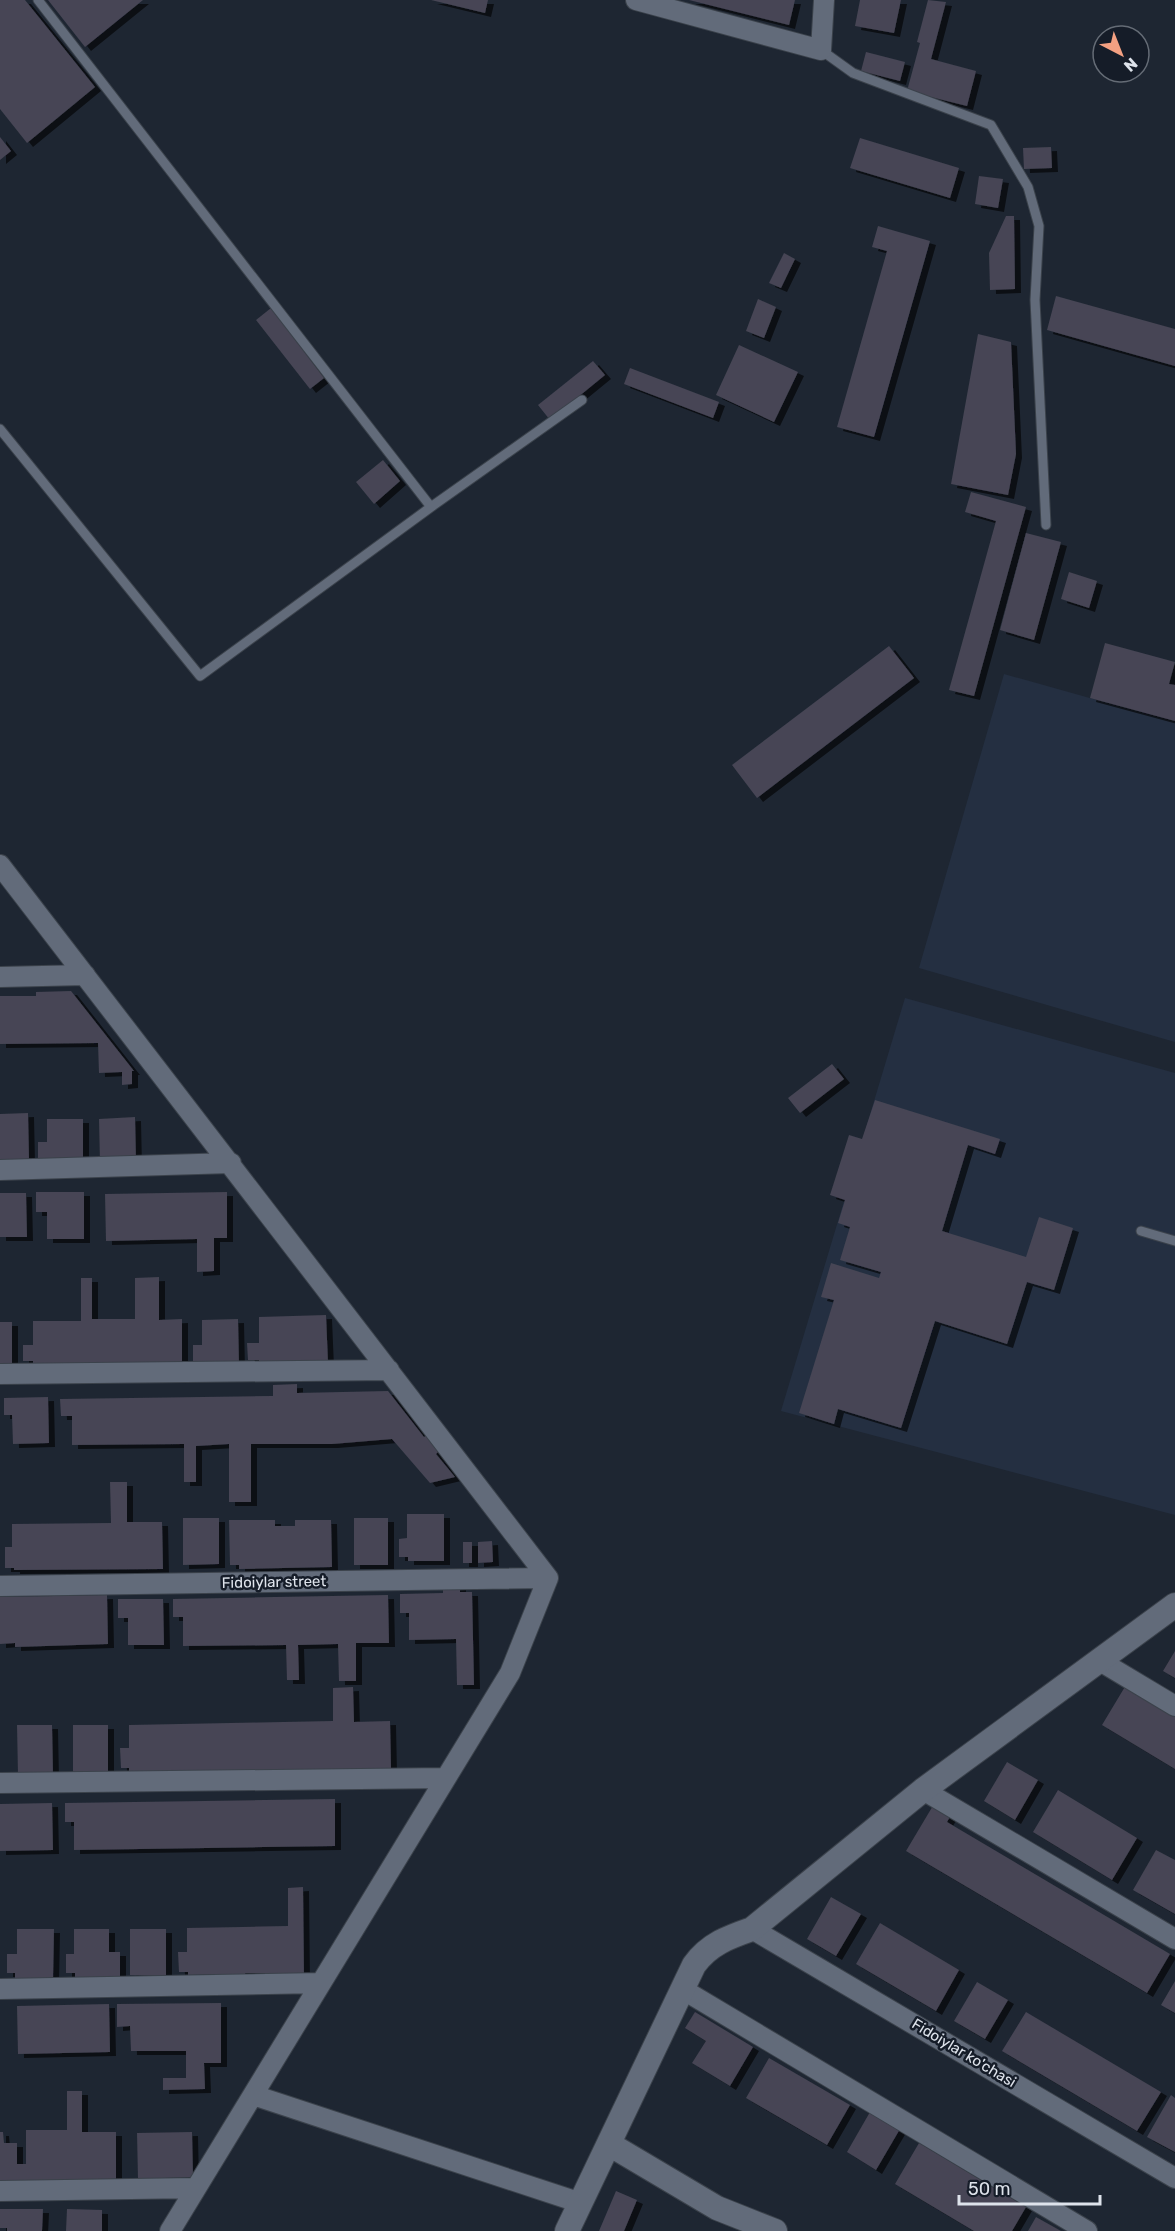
<svg xmlns="http://www.w3.org/2000/svg" width="1175" height="2231" viewBox="0 0 1175 2231" font-family="Rubik,sans-serif">
<style>
.built{fill:#242f41}
.building{fill:#464554;filter:url(#shadow)}
.lines{fill:none;stroke-linecap:round;stroke-linejoin:round}
.service-casing{stroke:#3b424b;stroke-width:11}
.minor-casing{stroke:#3b424b;stroke-width:22}
.tertiary-casing{stroke:#3b424b;stroke-width:26}
.service{stroke:#626b7a;stroke-width:9}
.minor{stroke:#626b7a;stroke-width:20}
.tertiary{stroke:#626b7a;stroke-width:24}
.labels{text-anchor:middle;stroke-width:5;stroke-linejoin:round;paint-order:stroke}
.street-label{font-size:15px;fill:#dee3eb;stroke:#151c28}
</style>
<defs>
<filter id="shadow"><feDropShadow dx="6" dy="4" stdDeviation="0" flood-color="#0009"/></filter>
</defs>
<rect width="100%" height="100%" fill="#1e2632"/>
<path class="built" d="M1004,674L1175,722V1042L919,968Z
M905,998L1175,1073V1515L781,1411Z"/>
<path class="building" d="M0,0H25L95,87L27,143L0,109Z
M48,0H143L85,47Z
M431,0H488L485,13Z
M689,0H795L789,25Z
M860,0H901L894,33L855,26Z
M928,0L946,2L931,59L976,71L967,106L907,91L920,43L917,42Z
M866,52L905,62L900,81L861,71Z
M0,137L11,151L0,160Z
M860,138L959,168L950,198L850,168Z
M1051,147L1052,168L1024,169L1023,148Z
M979,176L1003,179L998,208L975,204Z
M1006,216H1014L1015,289L990,290L989,253Z
M878,226L930,241L874,437L837,427L887,251L872,247Z
M784,253L795,259L781,288L769,283Z
M1056,296L1175,329V366L1047,330Z
M758,299L776,307L764,338L746,331Z
M271,308L324,378L310,389L256,320Z
M978,334L1011,342L1016,454L1008,495L951,484Z
M739,345L798,372L774,422L716,395Z
M593,361L605,375L550,420L538,405Z
M630,368L719,402L713,418L624,384Z
M383,460L400,481L374,504L356,482Z
M971,492L1026,507L974,696L949,690L996,521L965,512Z
M1026,533L1061,542L1034,640L1000,630Z
M1069,572L1097,581L1089,608L1061,599Z
M1105,643L1175,662L1169,684L1175,685V721L1090,698Z
M889,646L914,678L757,798L732,765Z
M71,991L134,1071H132V1084L122,1085V1072L99,1073L98,1043L0,1044V996H36V992Z
M832,1064L844,1079L800,1113L788,1098Z
M875,1100L1000,1139L995,1154L968,1145L942,1231L1026,1257L1039,1217L1073,1228L1054,1290L1027,1282L1007,1344L935,1321L901,1428L838,1409L834,1424L799,1413L834,1300L821,1297L831,1263L879,1278L881,1272L840,1260L850,1227L838,1223L845,1200L830,1195L849,1135L862,1139Z
M28,1113L29,1159L0,1160V1114Z
M135,1117L136,1162L100,1163L99,1119Z
M47,1119H83V1165L38,1161V1142H47Z
M36,1192H84V1239H47V1212H36Z
M227,1192V1238H214V1271L197,1272V1239L106,1241L105,1194Z
M0,1193H26L27,1237H0Z
M159,1277V1320L182,1319V1367L33,1368V1361H23V1345H33V1321H81V1278H92V1319H135V1278Z
M326,1315L328,1363L259,1364V1360H248L247,1343H259V1317Z
M238,1319L239,1366L193,1362V1345H202V1320Z
M0,1322H12V1369H0Z
M297,1384V1393L388,1391L424,1437L429,1434L441,1449L436,1454L455,1477L430,1483L392,1439L332,1444H251V1502H229V1444L196,1446V1482H184V1444L72,1445V1416H61L60,1399L273,1396V1385Z
M48,1397L49,1443L13,1444L12,1415H4V1398Z
M110,1482H127V1522H162L163,1569L14,1570V1568H5V1547H12V1524L111,1523Z
M407,1514H444V1561H408V1557H399V1539L407,1538Z
M183,1518H219V1564L183,1565Z
M354,1518H388V1565H354Z
M229,1520H275V1526H295V1520H331L332,1567L239,1569V1565H230Z
M492,1541L493,1562L478,1563V1542Z
M463,1542H472V1563H463Z
M460,1586V1592H472L474,1685H457L456,1639L409,1640V1613H400V1594L443,1593V1587Z
M107,1595L108,1644L15,1647V1643L0,1644V1597Z
M388,1595L389,1643H356V1681H339L338,1644L298,1645L299,1680H287L286,1645L183,1646V1617H173V1599Z
M118,1599H163L164,1645H128V1618H118Z
M1175,1651V1678L1163,1671Z
M1126,1685L1175,1715V1769L1102,1725Z
M353,1687L354,1722L390,1721L391,1769L129,1773V1768H121L120,1748H129V1725L333,1721V1688Z
M17,1725H52L53,1775H18Z
M73,1725H108V1773H73Z
M1007,1762L1038,1780L1015,1820L984,1801Z
M1058,1790L1137,1838L1112,1880L1033,1832Z
M335,1799V1846L74,1850V1822H65V1803Z
M52,1803L53,1850L0,1851V1804Z
M934,1804L951,1815L947,1822L1170,1954L1147,1993L906,1851Z
M1156,1850L1175,1860V1914L1133,1890Z
M303,1887L304,1979H279V1973H245L246,1979L223,1980V1974L188,1975V1972H179L178,1952H187V1928L288,1926V1888Z
M831,1897L861,1914L836,1956L807,1939Z
M880,1923L959,1970L936,2011L856,1964Z
M17,1929H54L53,1979L15,1978V1973H7V1954H17Z
M74,1929H109V1952H120V1977H75V1973H66V1954H74Z
M130,1929H166V1976L130,1975Z
M1175,1981V2013L1161,2005Z
M977,1982L1008,2000L985,2039L954,2021Z
M221,2003V2063H204L205,2089L163,2090V2078H186V2051H131L130,2026L117,2027V2004Z
M109,2004L110,2052L18,2054L17,2006Z
M695,2012L753,2047L730,2086L692,2063L706,2041L685,2028Z
M1026,2012L1161,2092L1137,2131L1002,2051Z
M769,2058L850,2105L827,2145L746,2098Z
M67,2091H82V2132H116V2180L0,2181V2132H3L4,2143H17V2164H26V2130H67Z
M1171,2095L1175,2098V2152L1147,2137Z
M870,2112L900,2129L876,2170L847,2152Z
M192,2132L193,2177L138,2179L137,2133Z
M919,2143L1026,2207L1012,2231H974L895,2184Z
M616,2191L637,2200L624,2231H599Z
M0,2209H43L42,2231H7V2228H0Z
M67,2209L102,2210V2231H66Z
M1036,2217L1061,2231H1028Z"/>
<g class="lines">
<defs>
<path id="service" d="M38,0L431,507
M821,50L853,73L991,125L1028,187L1039,226L1035,300L1046,525
M0,429L200,676L431,507L582,400
M1141,1231L1175,1241"/>
<path id="minor" d="M636,0L821,50L824,0
M0,865L548,1578
M0,977L85,975
M0,1170L231,1163
M0,1374L389,1370
M0,1586L548,1578
M1100,1661L1175,1706
M0,1783L445,1778
M923,1790L1175,1939
M752,1929L1175,2178
M0,1989L321,1983
M682,1989L1087,2231
M253,2095L581,2203
M0,2191L196,2188
M170,2231L510,1673L548,1578"/>
<path id="tertiary" d="M609,2144L717,2208L775,2231
M567,2231L694,1965C709,1944 729,1937 752,1929L923,1790L1175,1605"/>
</defs>
<use href="#service" class="service-casing"/>
<use href="#minor" class="minor-casing"/>
<use href="#tertiary" class="tertiary-casing"/>
<use href="#service" class="service"/>
<use href="#minor" class="minor"/>
<use href="#tertiary" class="tertiary"/>
</g>
<g class="labels">
<g class="street-label">
<text transform="translate(274 1582) rotate(-1)" y="5">Fidoiylar street</text>
<text transform="translate(964 2053) rotate(31)" y="5">Fidoiylar ko'chasi</text>
</g>
</g>
<g transform="translate(1121 54) rotate(138)"><circle r="28" fill="#151c28" stroke="#656c76" stroke-width="1.5"/>
<path d="M0-4.5L10 22L0 15L-10 22Z" fill="#f3a082"/>
<text y="-9" font-size="16" font-weight="bold" text-anchor="middle" fill="#dee3eb">N</text>
</g>
<path d="M959 2195v9h141v-9" fill="none" stroke="#dee3eb" stroke-width="3"/>
<text x="968" y="2195" font-size="18" fill="#dee3eb" stroke="#151c28" stroke-width="4.5" paint-order="stroke">50 m</text>
</svg>
